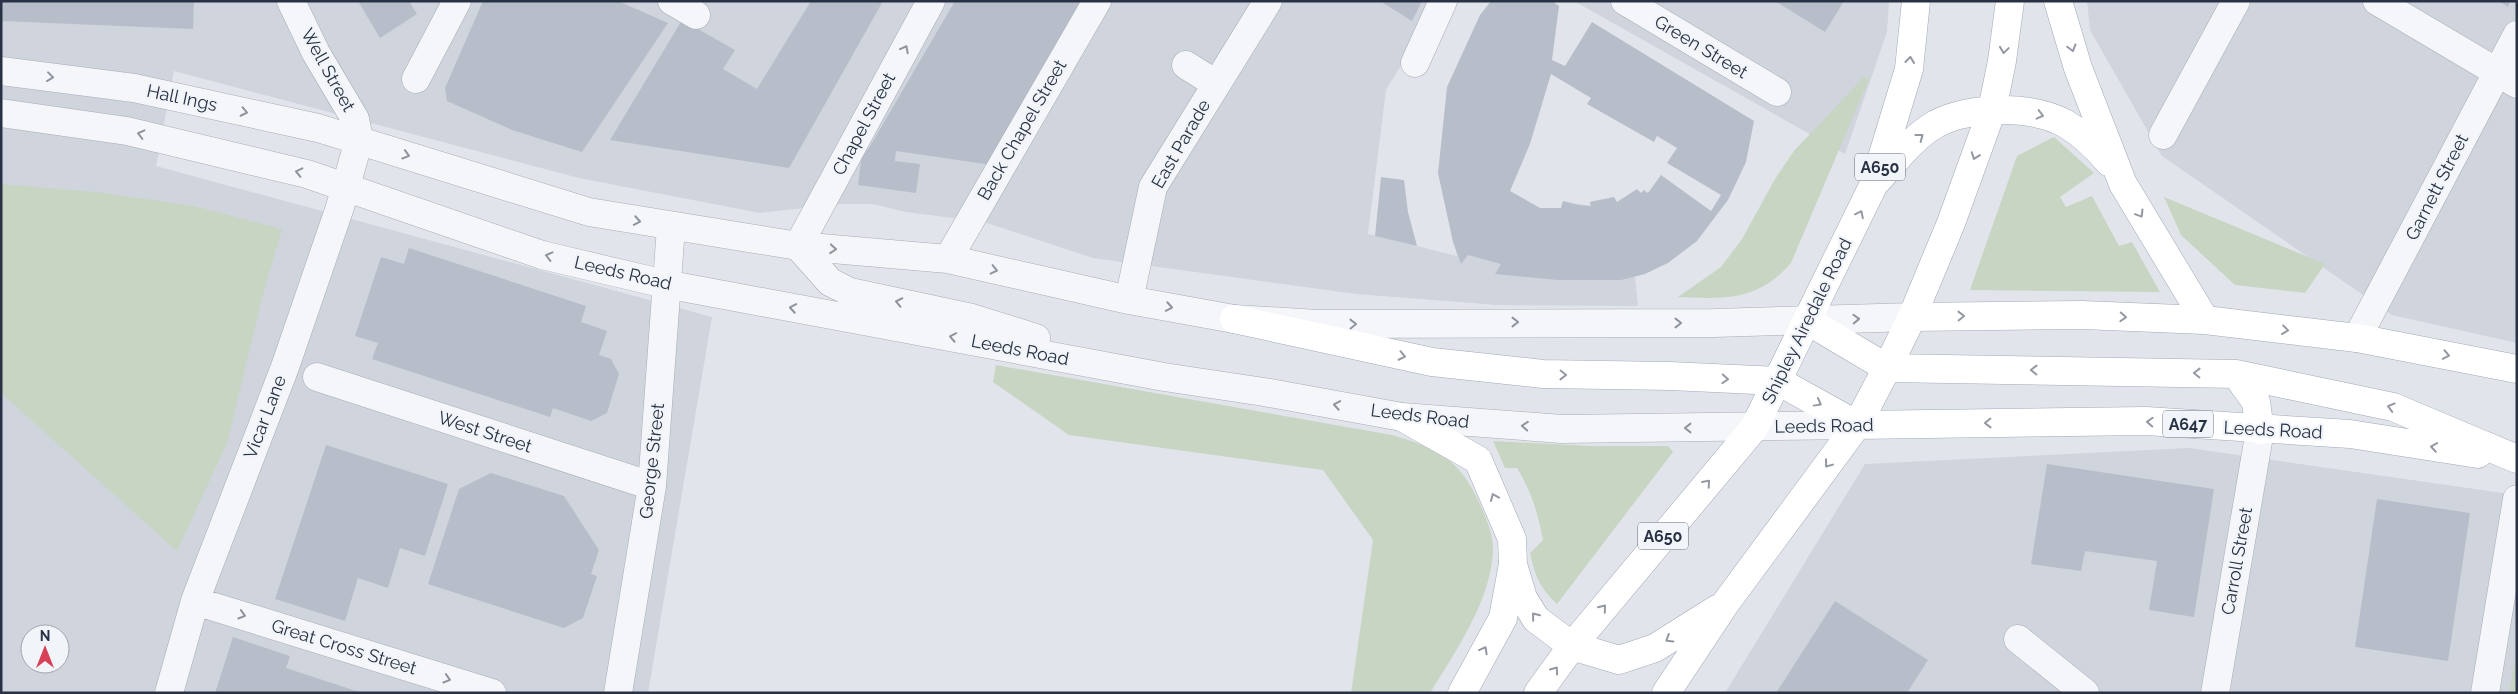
<svg xmlns="http://www.w3.org/2000/svg" width="2518" height="694" viewBox="0 0 2518 694" font-family="Raleway,sans-serif">
<style>
.built{fill:#cfd4dd;fill-rule:evenodd}
.green{fill:#c7d5c2}
.building{fill:#b8bec9;fill-rule:evenodd}
.lines{fill:none;stroke-linecap:round;stroke-linejoin:round}
.minor-casing{stroke:#a6acb6;stroke-width:29}
.major-casing{stroke:#a0a9b7;stroke-width:29}
.minor{stroke:#f5f6f9;stroke-width:28}
.major{stroke:#fff;stroke-width:28}
.oneway{stroke:#9498a2}
.oneway2{stroke:#8e949e}
.labels{text-anchor:middle;stroke-width:4.5;stroke-linejoin:round;paint-order:stroke}
.shield{fill:#f1f4f8;stroke:#646c7a;stroke-width:1}
.shield-label{font-size:16px;font-weight:bold;fill:#283244}
.street-label{font-size:18px;fill:#283244;stroke:#f1f4f8}
</style>
<rect width="100%" height="100%" fill="#e1e5eb"/>
<path class="built" d="M1,1H1440L1386,90L1368,234L1457,256L1438,173L1510,191L1540,208H1561L1563,201L1590,206V202L1614,197L1635,277L1638,306L1497,305L1356,294L1093,258L984,222L906,212L873,204H838L760,213L579,178L174,71L156,166L712,317L648,693H1ZM30,634H60V664H30Z
M1574,1H1889L1887,32L1845,154Z
M2087,1H2517V343L2392,315L2162,156L2090,30Z
M2189,448L2517,495V693H1725L1865,464Z"/>
<path class="green" d="M1864,77L1869,79L1791,263C1758,301 1725,299 1678,297L1721,267L1742,239L1775,179L1794,151Z
M2054,137L2094,173L2060,197L2066,207L2092,196L2119,246L2132,242L2160,292L1970,290L2017,156Z
M1,184L96,192L194,206L282,229L262,298L227,443L177,551L1,393Z
M2164,197L2325,264L2305,293L2235,285L2181,235Z
M996,365L1392,435C1438,449 1459,458 1480,504C1486,518 1494,536 1493,551C1491,601 1455,652 1430,693H1351L1373,540L1323,470L1069,435L993,382Z
M1493,441L1590,446H1668L1673,452L1557,604C1540,588 1535,576 1530,553L1543,540C1538,513 1531,491 1517,468H1505Z
M2517,649V693H2509Z"/>
<path class="building" d="M1,1H194L193,29L1,21Z
M358,1H409L417,14L380,38Z
M483,1H618L668,23L582,152L512,130L447,101L445,88Z
M811,1H883L789,168L610,140L682,20L735,50L723,69L757,89Z
M955,1H1084L992,165L896,151L895,161L920,164L916,193L858,185L862,154L869,148Z
M1380,1H1422L1412,21Z
M1491,1H1552L1559,6L1552,60L1565,66L1592,22L1754,121L1746,162L1728,200L1697,241L1668,263L1645,274L1621,280H1558L1495,274L1501,264L1468,255L1461,264L1453,242L1438,173L1447,87L1480,15ZM1551,74L1591,98L1587,104L1654,142L1657,136L1677,148L1667,163L1721,195L1711,211L1661,175L1648,193L1644,190L1641,193L1637,189L1617,202L1614,197L1590,202L1591,206L1577,205L1563,201L1561,208H1540L1510,191L1530,144Z
M1775,1H1844L1825,32Z
M2499,1H2510L2508,7Z
M1381,177L1404,180L1408,212L1417,246L1375,236Z
M409,248L586,306L581,322L607,331L599,355L611,359L619,374L607,413L591,421L553,408L550,417L372,359L378,343L355,336L381,257L404,264Z
M326,445L448,484L425,556L400,548L388,588L358,578L345,621L275,599Z
M2047,464L2214,489L2194,617L2149,610L2157,561L2085,551L2081,571L2031,564Z
M491,473L564,496L599,550L591,574L597,576L583,618L564,628L428,584L459,489Z
M2377,499L2470,513L2448,661L2355,647Z
M1835,601L1928,660L1907,693H1776Z
M233,637L290,656L286,668L362,693H215Z"/>
<g class="lines">
<defs>
<path id="minor" d="M672,1L696,15
M931,1L798,246L830,282L850,292L972,318L1036,338
M1625,1L1777,92
M2377,1L2517,84
M1415,63L1443,1
M1186,65L1216,84
M1,71L134,88L318,128L589,212L798,246L948,259L1129,300L1234,319L1318,324L1714,323L1912,317
M416,79L457,1
M1,113L127,131L307,174L542,255L665,284L1164,377L1264,392L1402,417L1562,429L1857,425
M2163,135L2236,1
M948,259L1097,1
M1129,300L1153,187L1268,1
M2357,338L2517,35
M317,377L652,486
M195,601L492,693
M2018,639L2085,693
M169,693L195,601L285,367L340,207L359,140L355,119L316,53L291,1
M618,693L652,486L671,227
M2215,693L2260,430
M2485,693L2517,499"/>
<path id="major" d="M2058,1L2078,68L2123,184L2205,320
M1878,180C1896,160 1913,137 1936,124C1970,106 2033,105 2066,124C2083,134 2096,147 2109,162
M1912,317L2082,315L2205,320L2357,338L2517,369
M1234,319L1432,362L1543,374L1670,376L1778,381L1857,425
M1808,321L1887,368L2236,374L2393,407L2517,459
M2236,374L2256,402L2260,430
M1402,417L1478,460L1512,539L1513,564L1503,618L1462,693
M1857,425L2146,421L2350,434L2478,454
M1514,568L1523,598L1536,619L1572,646L1619,660L1655,648L1717,609
M1538,693L1572,646L1754,428L1874,184L1909,69L1916,1
M1666,693L1725,604L1857,425L1887,368L1912,317L1951,223L1992,110L2002,61L2010,1"/>
</defs>
<use href="#minor" class="minor-casing"/>
<use href="#major" class="major-casing"/>
<use href="#minor" class="minor"/>
<use href="#major" class="major"/>
</g>
<defs><path id="oneway-chevron" d="M-2-3.5L2.5 0L-2 3.5" fill="none" stroke-width="1.6" stroke-linecap="round" stroke-linejoin="round" transform="scale(1.25)"/></defs>
<g class="oneway">
<use href="#oneway-chevron" transform="translate(2072 48) rotate(74)"/>
<use href="#oneway-chevron" transform="translate(2004 50) rotate(98)"/>
<use href="#oneway-chevron" transform="translate(1910 60) rotate(-84)"/>
<use href="#oneway-chevron" transform="translate(2040 115) rotate(14)"/>
<use href="#oneway-chevron" transform="translate(1920 137) rotate(-37)"/>
<use href="#oneway-chevron" transform="translate(1975 156) rotate(110)"/>
<use href="#oneway-chevron" transform="translate(1860 214) rotate(-64)"/>
<use href="#oneway-chevron" transform="translate(2140 214) rotate(59)"/>
<use href="#oneway-chevron" transform="translate(1961 316) rotate(-1)"/>
<use href="#oneway-chevron" transform="translate(2123 317) rotate(3)"/>
<use href="#oneway-chevron" transform="translate(2285 330) rotate(7)"/>
<use href="#oneway-chevron" transform="translate(2446 355) rotate(11)"/>
<use href="#oneway-chevron" transform="translate(1402 356) rotate(12)"/>
<use href="#oneway-chevron" transform="translate(2034 370) rotate(-179)"/>
<use href="#oneway-chevron" transform="translate(2197 373) rotate(-179)"/>
<use href="#oneway-chevron" transform="translate(1563 375) rotate(1)"/>
<use href="#oneway-chevron" transform="translate(1725 379) rotate(3)"/>
<use href="#oneway-chevron" transform="translate(1818 403) rotate(29)"/>
<use href="#oneway-chevron" transform="translate(2391 407) rotate(-164)"/>
<use href="#oneway-chevron" transform="translate(2150 422) rotate(-177)"/>
<use href="#oneway-chevron" transform="translate(1988 423) rotate(179)"/>
<use href="#oneway-chevron" transform="translate(2434 447) rotate(-171)"/>
<use href="#oneway-chevron" transform="translate(1828 464) rotate(127)"/>
<use href="#oneway-chevron" transform="translate(1707 483) rotate(-49)"/>
<use href="#oneway-chevron" transform="translate(1494 497) rotate(-113)"/>
<use href="#oneway-chevron" transform="translate(1603 608) rotate(-51)"/>
<use href="#oneway-chevron" transform="translate(1535 616) rotate(-129)"/>
<use href="#oneway-chevron" transform="translate(1669 639) rotate(148)"/>
<use href="#oneway-chevron" transform="translate(1484 650) rotate(-61)"/>
<use href="#oneway-chevron" transform="translate(1555 670) rotate(-54)"/>
</g>
<g class="oneway2">
<use href="#oneway-chevron" transform="translate(905 49) rotate(-62)"/>
<use href="#oneway-chevron" transform="translate(50 77) rotate(7)"/>
<use href="#oneway-chevron" transform="translate(244 112) rotate(12)"/>
<use href="#oneway-chevron" transform="translate(141 134) rotate(-166)"/>
<use href="#oneway-chevron" transform="translate(406 155) rotate(17)"/>
<use href="#oneway-chevron" transform="translate(299 172) rotate(-167)"/>
<use href="#oneway-chevron" transform="translate(637 221) rotate(10)"/>
<use href="#oneway-chevron" transform="translate(833 249) rotate(5)"/>
<use href="#oneway-chevron" transform="translate(549 256) rotate(-166)"/>
<use href="#oneway-chevron" transform="translate(994 270) rotate(13)"/>
<use href="#oneway-chevron" transform="translate(899 302) rotate(-168)"/>
<use href="#oneway-chevron" transform="translate(1169 307) rotate(10)"/>
<use href="#oneway-chevron" transform="translate(793 308) rotate(-170)"/>
<use href="#oneway-chevron" transform="translate(1856 319) rotate(-2)"/>
<use href="#oneway-chevron" transform="translate(1515 322)"/>
<use href="#oneway-chevron" transform="translate(1678 323)"/>
<use href="#oneway-chevron" transform="translate(1353 324) rotate(-1)"/>
<use href="#oneway-chevron" transform="translate(953 337) rotate(-169)"/>
<use href="#oneway-chevron" transform="translate(1337 405) rotate(-170)"/>
<use href="#oneway-chevron" transform="translate(1525 426) rotate(-176)"/>
<use href="#oneway-chevron" transform="translate(1688 428) rotate(180)"/>
<use href="#oneway-chevron" transform="translate(242 615) rotate(17)"/>
<use href="#oneway-chevron" transform="translate(447 679) rotate(17)"/>
</g>
<g class="labels">
<g class="shield">
<rect x="1855" y="153.5" width="50" height="27" rx="4"/>
<rect x="2163" y="410.5" width="50" height="27" rx="4"/>
<rect x="1638" y="522.5" width="50" height="27" rx="4"/>
</g>
<g class="shield-label">
<text x="1880" y="173">A650</text>
<text x="2188" y="430">A647</text>
<text x="1663" y="542">A650</text>
</g>
<g class="street-label">
<text transform="translate(1701 47) rotate(31)" y="6">Green Street</text>
<text transform="translate(328 70) rotate(61)" y="6">Well Street</text>
<text transform="translate(182 98) rotate(12)" y="6">Hall Ings</text>
<text transform="translate(864 124) rotate(-62)" y="6">Chapel Street</text>
<text transform="translate(1022 130) rotate(-60)" y="6">Back Chapel Street</text>
<text transform="translate(1181 144) rotate(-60)" y="6">East Parade</text>
<text transform="translate(2437 187) rotate(-63)" y="6">Garnett Street</text>
<text transform="translate(623 273) rotate(13)" y="6">Leeds Road</text>
<text transform="translate(1807 321) rotate(-64)" y="6">Shipley Airedale Road</text>
<text transform="translate(1020 350) rotate(11)" y="6">Leeds Road</text>
<text transform="translate(1420 416) rotate(7)" y="6">Leeds Road</text>
<text transform="translate(265 417) rotate(-69)" y="6">Vicar Lane</text>
<text transform="translate(1824 426) rotate(-1)" y="6">Leeds Road</text>
<text transform="translate(2273 430) rotate(3)" y="6">Leeds Road</text>
<text transform="translate(485 432) rotate(18)" y="6">West Street</text>
<text transform="translate(652 461) rotate(-84)" y="6">George Street</text>
<text transform="translate(2237 561) rotate(-80)" y="6">Carroll Street</text>
<text transform="translate(344 647) rotate(17)" y="6">Great Cross Street</text>
</g>
</g>
<rect width="2518" height="694" fill="none" stroke="#283244" stroke-width="5"/>
<g transform="translate(45 649)"><circle r="24" fill="#f1f4f8" stroke="#a1a6b0"/>
<path d="M0-4L9 19L0 12L-9 19Z" fill="#d74056"/>
<text y="-8" font-size="14" font-weight="bold" text-anchor="middle" fill="#283244">N</text>
</g>
</svg>
